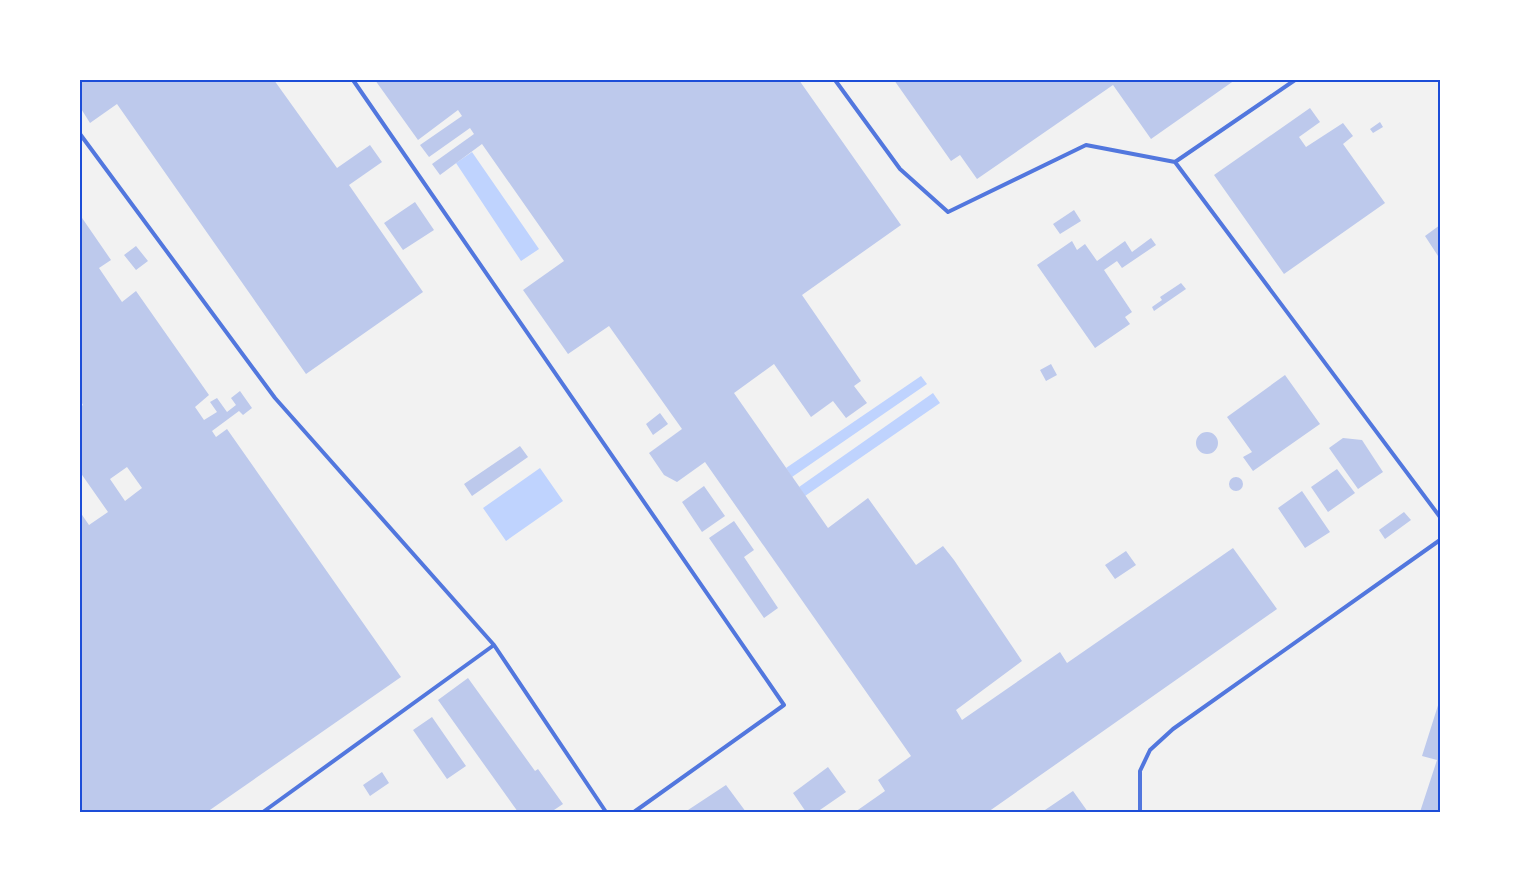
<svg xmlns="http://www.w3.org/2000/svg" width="1520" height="892" viewBox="0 0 1520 892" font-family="'Exo 2',sans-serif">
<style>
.water{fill:#bfd3fe}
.building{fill:#bdc9ec;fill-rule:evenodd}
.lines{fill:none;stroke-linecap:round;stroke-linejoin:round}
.service{stroke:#5277de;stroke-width:4}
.neatline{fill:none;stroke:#1d4ed8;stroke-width:2}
</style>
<rect width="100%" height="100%" fill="#f2f2f2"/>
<path class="water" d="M472,152L539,249L521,261L456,163Z
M921,376L927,384L792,477L786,468Z
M933,393L940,403L805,496L799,487Z
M540,468L563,501L506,541L483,508Z"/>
<path class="building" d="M80,80H274L337,168L370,145L382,162L349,185L423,292L306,374L117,104L90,123L80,107Z
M375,80H799L901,225L802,295L861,381L854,386L867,403L846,418L833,401L811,417L774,364L734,393L828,528L868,498L916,565L943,546L954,560L1022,661L956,710L962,720L1060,652L1067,663L1233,548L1277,609L988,812H855L885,791L878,780L911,756L705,462L677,482L664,475L649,453L682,429L609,326L568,354L523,290L564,261L482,144L440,175L432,164L474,134L470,128L429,157L420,145L462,116L458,110L418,140Z
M894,80H1235L1151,139L1113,85L977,179L960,155L951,161Z
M1310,108L1320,122L1299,137L1306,147L1343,123L1353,136L1343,144L1385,203L1284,274L1214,175Z
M1380,122L1383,127L1373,133L1370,129Z
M415,202L434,230L403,250L384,223Z
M1074,210L1081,221L1060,234L1053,224Z
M80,215L111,260L99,268L122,302L136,291L209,395L195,407L204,420L217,412L210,402L217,398L227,412L236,405L231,398L240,391L252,408L243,415L239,411L212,431L216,437L227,429L401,677L207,812H80V512L89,525L108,512L80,472V407L83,405L80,400ZM127,467L142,488L125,501L110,479Z
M1440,225V259L1425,236Z
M1151,238L1156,245L1122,268L1117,261L1104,270L1132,312L1125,317L1130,324L1095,348L1037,265L1072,241L1077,250L1085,244L1097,261L1125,241L1132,252Z
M136,246L148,261L136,270L124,255Z
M1181,283L1186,289L1154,311L1152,307L1162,300L1160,297Z
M1051,364L1057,375L1046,381L1040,370Z
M1285,375L1320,424L1253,471L1243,457L1252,452L1227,417Z
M660,413L668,424L653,435L646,424Z
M1196 443a11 11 0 1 1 22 0a11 11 0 1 1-22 0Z
M1343,438L1362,440L1383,472L1358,489L1329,448Z
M520,446L528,457L472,496L464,484Z
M1337,469L1355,493L1328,512L1311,487Z
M1229 484a7 7 0 1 1 14 0a7 7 0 1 1-14 0Z
M704,486L725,516L702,532L682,502Z
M1302,491L1330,532L1305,548L1278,508Z
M1404,512L1411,520L1385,539L1379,530Z
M734,521L754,550L744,557L778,608L764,618L709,538Z
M1126,551L1136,565L1115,579L1105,565Z
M468,678L535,771L538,769L563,804L551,812H518L438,700Z
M1440,699V812H1420L1437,760L1422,756Z
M432,717L466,766L447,779L413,730Z
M828,767L846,792L817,812H806L793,793Z
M382,772L389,783L370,796L363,785Z
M726,785L746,812H685Z
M1073,791L1088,812H1042Z"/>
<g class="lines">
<path class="service" d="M353,80L784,705L634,812
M835,80L900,169L948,212L1086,145L1175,162
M1295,80L1175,162L1440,517
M80,134L275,398L494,645
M263,812L494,645L606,812
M1140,812V771L1150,750L1173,729L1440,540"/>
</g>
<rect width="1520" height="892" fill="none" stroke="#ffffff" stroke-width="162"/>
<rect x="81" y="81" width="1358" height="730" class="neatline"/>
</svg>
